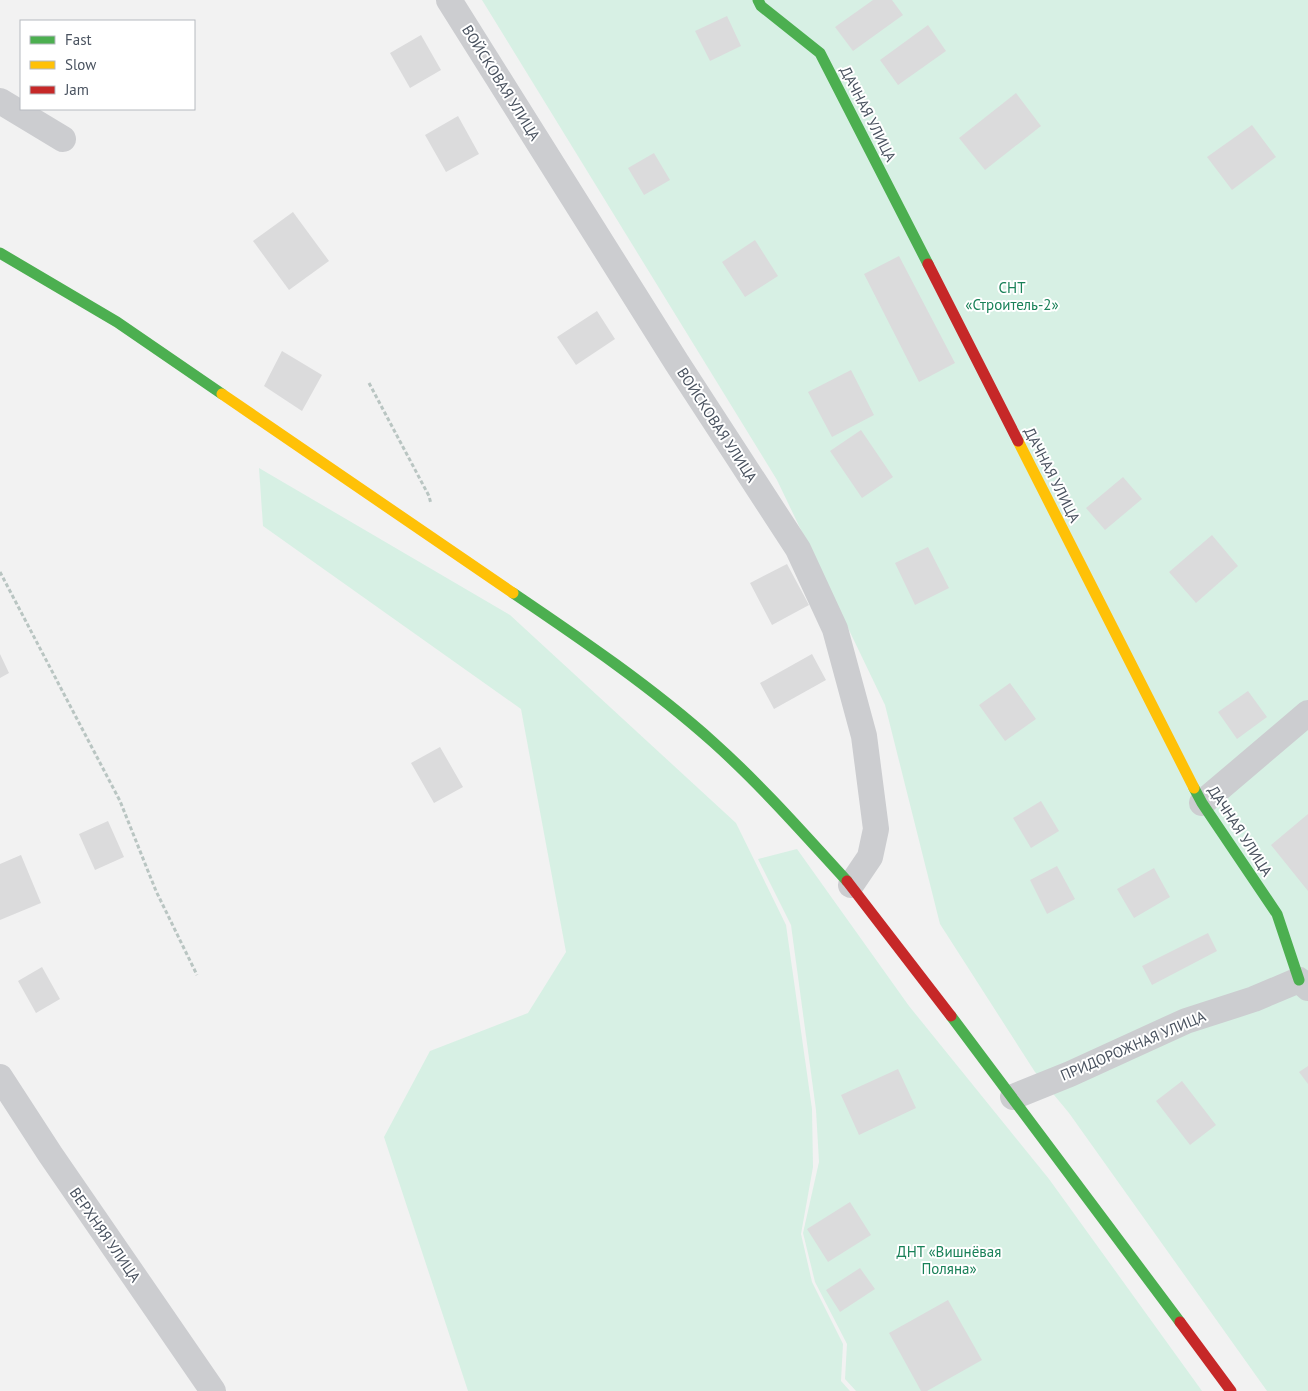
<svg xmlns="http://www.w3.org/2000/svg" width="1308" height="1391" viewBox="0 0 1308 1391" font-family="'PT Sans',sans-serif">
<style>
.green{fill:#d7f0e4}
.building{fill:#dbdbdc}
.lines{fill:none;stroke-linecap:round;stroke-linejoin:round}
.path{stroke:#b9c5c2;stroke-width:3;stroke-dasharray:4 2.5;stroke-linecap:butt}
.street{stroke:#cccdd0;stroke-width:26}
.fast{stroke:#4caf50;stroke-width:11}
.slow{stroke:#ffc107;stroke-width:11}
.jam{stroke:#c62828;stroke-width:11}
.labels{text-anchor:middle;stroke-width:4;stroke-linejoin:round;paint-order:stroke}
.street-label{font-size:15px;fill:#49525f;stroke:#fff}
.park-label{font-size:15px;fill:#198158;stroke:#fff}
</style>
<rect width="100%" height="100%" fill="#f2f2f2"/>
<path class="green" d="M482,0H1308V1391H1267L1069,1113L1035,1072L940,924L885,705L777,480Z
M259,468L510,615L736,823L786,925L812,1109L813,1167L801,1234L812,1282L843,1344L841,1381L850,1391H468L384,1137L430,1051L528,1013L566,952L521,709L263,526Z
M797,849L909,1006L1049,1179L1202,1391H856L845,1379L847,1344L815,1282L803,1233L819,1162L816,1110L791,925L758,859Z"/>
<path class="building" d="M873,0H892L903,15L853,51L835,27Z
M727,16L741,46L710,61L695,31Z
M928,25L946,51L898,85L880,60Z
M421,35L441,70L410,88L390,53Z
M1016,93L1041,126L985,170L959,138Z
M458,116L479,154L446,172L425,135Z
M1252,125L1276,157L1232,190L1207,157Z
M654,153L670,180L644,195L628,168Z
M293,212L329,261L289,290L253,241Z
M755,240L778,276L745,297L722,262Z
M899,256L955,363L919,382L864,274Z
M597,311L615,339L576,365L557,337Z
M282,351L322,375L302,411L264,386Z
M851,370L874,415L832,437L808,392Z
M861,430L893,477L862,498L830,451Z
M1123,477L1142,499L1105,530L1086,508Z
M1212,535L1238,566L1196,603L1169,572Z
M928,547L949,588L915,605L895,563Z
M787,564L809,605L772,625L750,583Z
M0,654L9,673L0,678Z
M812,654L826,680L774,709L760,683Z
M1010,683L1036,719L1005,741L979,705Z
M1248,691L1267,717L1237,739L1218,712Z
M440,747L463,787L434,803L411,763Z
M1041,801L1059,831L1031,848L1013,818Z
M1308,814V891L1271,845Z
M108,821L124,857L95,870L79,834Z
M21,855L41,903L0,920V864Z
M1057,866L1075,899L1047,914L1030,880Z
M1154,868L1170,897L1134,918L1117,889Z
M1208,933L1217,951L1152,985L1142,966Z
M42,967L60,999L36,1013L18,981Z
M1308,1066V1084L1299,1072Z
M898,1069L916,1108L859,1135L841,1095Z
M1182,1081L1216,1125L1190,1145L1156,1101Z
M850,1202L871,1235L828,1262L807,1229Z
M860,1268L875,1289L840,1312L826,1290Z
M948,1300L982,1360L927,1391H921L889,1333Z"/>
<g class="lines">
<path class="path" d="M369,383L429,496L431,504
M0,572L120,801L156,891L197,975"/>
<path class="street" d="M449,0L677,363L798,549L835,629L864,736L876,829L870,857L851,885
M0,101L63,139
M1202,803L1308,713
M0,1077L50,1154L213,1391
M1013,1097L1070,1074L1186,1021L1254,999L1299,980L1308,988"/>
<path class="fast" d="M758,0L761,6L820,53L928,264
M0,253L117,322L222,394
M513,593C581,639 653,688 713,742C761,785 804,834 847,881
M1194,788L1202,803L1277,914L1299,980
M951,1016L1180,1322"/>
<path class="slow" d="M222,394L513,593
M1018,441L1194,788"/>
<path class="jam" d="M928,264L1018,441
M847,881L951,1016
M1180,1322L1231,1391"/>
</g>
<g class="labels">
<g class="street-label">
<text transform="translate(501 83) rotate(58)" y="5">ВОЙСКОВАЯ УЛИЦА</text>
<text transform="translate(868 114) rotate(63)" y="5">ДАЧНАЯ УЛИЦА</text>
<text transform="translate(717 425) rotate(57)" y="5">ВОЙСКОВАЯ УЛИЦА</text>
<text transform="translate(1052 475) rotate(63)" y="5">ДАЧНАЯ УЛИЦА</text>
<text transform="translate(1240 831) rotate(57)" y="5">ДАЧНАЯ УЛИЦА</text>
<text transform="translate(1133 1046) rotate(-23)" y="5">ПРИДОРОЖНАЯ УЛИЦА</text>
<text transform="translate(105 1235) rotate(55)" y="5">ВЕРХНЯЯ УЛИЦА</text>
</g>
<g class="park-label">
<text x="1012" y="293">СНТ<tspan x="1012" dy="17">«Строитель-2»</tspan></text>
<text x="949" y="1257">ДНТ «Вишнёвая<tspan x="949" dy="17">Поляна»</tspan></text>
</g>
</g>
<rect x="20" y="20" width="175" height="90" fill="#ffffff" stroke="#b6babf"/>
<rect x="30" y="36" width="25" height="8" fill="#4caf50" stroke="#b6babf"/>
<text x="65" y="45" font-size="15" fill="#49525f">Fast</text>
<rect x="30" y="61" width="25" height="8" fill="#ffc107" stroke="#b6babf"/>
<text x="65" y="70" font-size="15" fill="#49525f">Slow</text>
<rect x="30" y="86" width="25" height="8" fill="#c62828" stroke="#b6babf"/>
<text x="65" y="95" font-size="15" fill="#49525f">Jam</text>
</svg>
